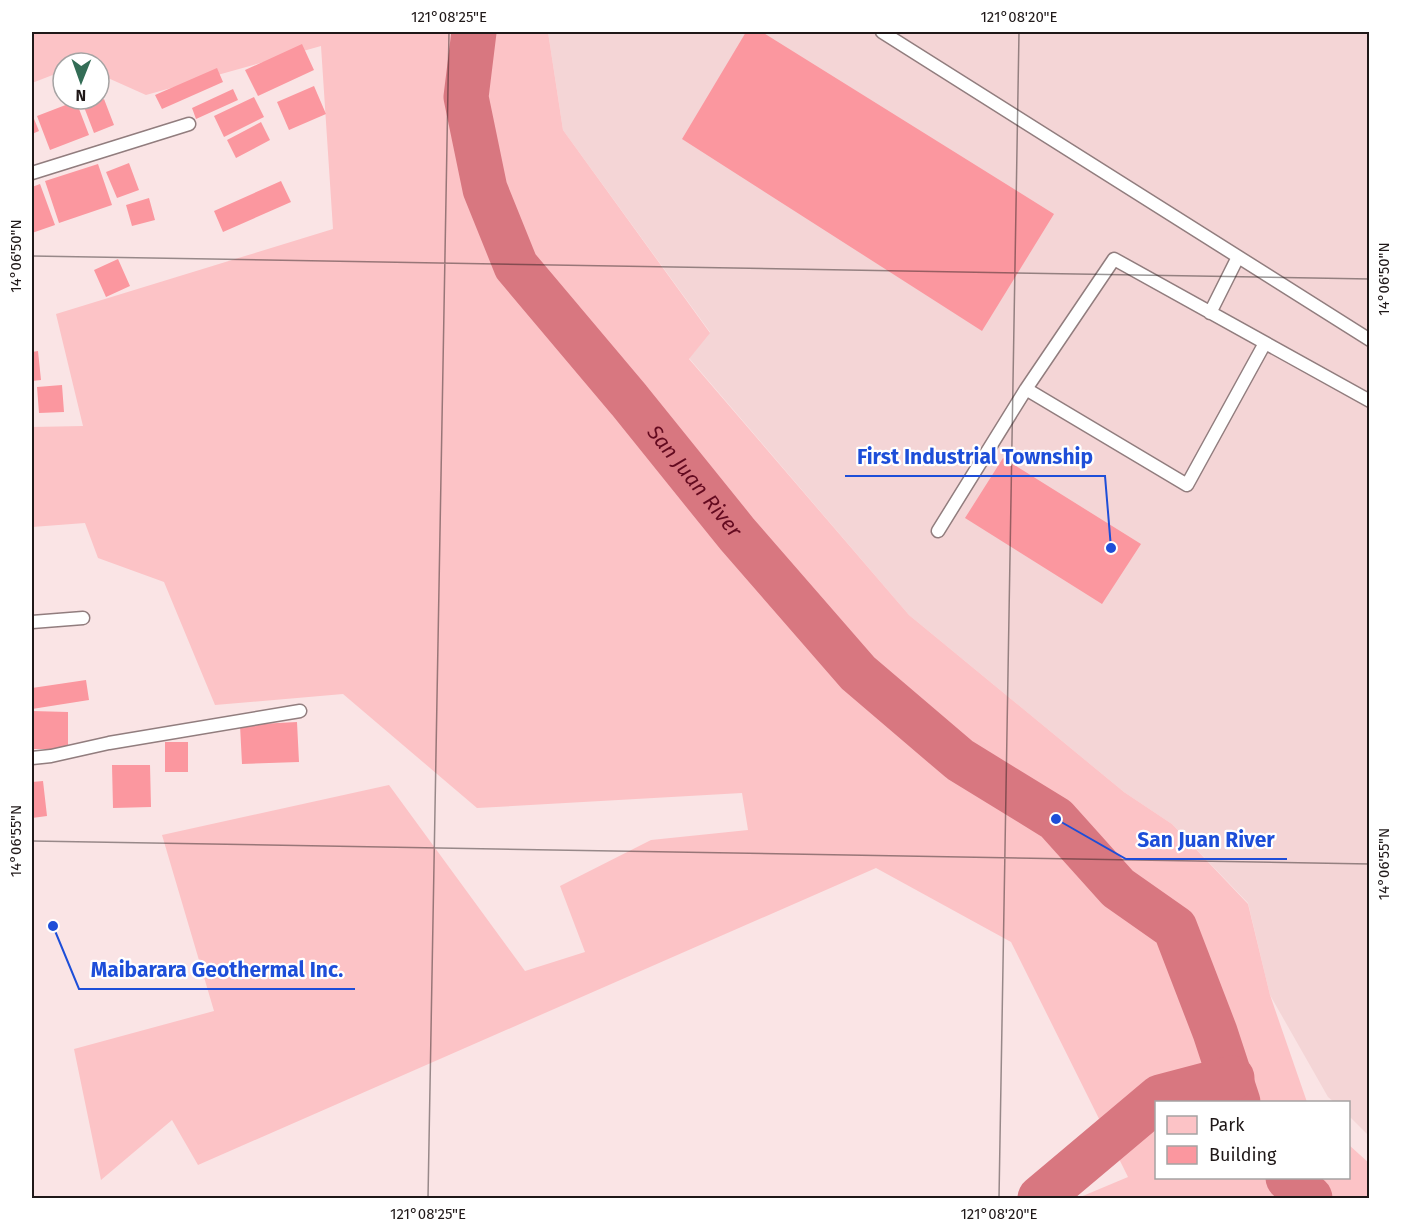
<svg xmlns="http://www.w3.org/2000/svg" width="1401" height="1230" viewBox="0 0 1401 1230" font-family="'Fira Sans',sans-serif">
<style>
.built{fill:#f4d5d6}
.green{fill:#fcc3c6}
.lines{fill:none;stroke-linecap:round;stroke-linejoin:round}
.river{stroke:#d87780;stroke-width:45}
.building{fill:#fb979f}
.lane-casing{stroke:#917d7e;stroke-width:15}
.lane{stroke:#fff;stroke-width:12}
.ticks{fill:none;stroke:#1f1818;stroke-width:1.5;stroke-opacity:0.45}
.labels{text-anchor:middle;stroke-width:4.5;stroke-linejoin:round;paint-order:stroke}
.water-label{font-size:21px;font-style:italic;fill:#630a1f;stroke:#fff}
.leader{fill:none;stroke:#1d4ed8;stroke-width:2}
.callout-dot{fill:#1d4ed8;stroke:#fff;stroke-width:2}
.callout-label{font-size:21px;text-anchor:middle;font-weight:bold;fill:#1d4ed8;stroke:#fff;stroke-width:4.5;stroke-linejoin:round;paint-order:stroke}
.neatline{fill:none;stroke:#1f1818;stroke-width:2}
.ticks-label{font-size:15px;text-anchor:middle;fill:#1f1818}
</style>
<rect width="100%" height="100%" fill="#fae4e5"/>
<path class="built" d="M548,32H1369V1136L1349,1116L1348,1102H1334L1328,1097L1270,995L1248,903L1172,824L1124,792L909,615L689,358L710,332L563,130Z"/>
<path class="green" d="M32,32H548L563,130L710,333L689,359L909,615L1124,792L1172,824L1248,904L1270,995L1307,1102H1156V1178H1348L1349,1145L1369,1163V1198H1078L1128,1177L1011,942L876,868L198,1165L172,1120L101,1180L74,1049L214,1011L162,835L389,785L525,971L585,952L560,886L651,840L748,830L742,793L477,808L343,694L215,705L164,582L98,558L85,523L32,527V427L83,426L56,314L333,229L321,46L146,95L99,74V63H63V71L32,83Z"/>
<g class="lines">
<g class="river">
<path id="s1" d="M474,32L466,97L485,189L516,266L629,400L737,534L858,673L960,760L1056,819L1118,888L1175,928L1215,1032L1238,1102"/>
<path d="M1288,1178L1310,1198"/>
<path d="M1040,1198L1160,1097L1232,1078"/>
</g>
</g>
<path class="building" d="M746,32H762L1054,214L982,331L682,139Z
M302,44L314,70L258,96L245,70Z
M217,68L223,82L162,109L155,95Z
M99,76L106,95L99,98Z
M314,86L326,114L289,130L277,102Z
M233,89L238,100L196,119L192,108Z
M254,97L264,117L224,137L214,116Z
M79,99H95L81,104Z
M104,99L114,125L94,133L84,107Z
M76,101L89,135L50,150L37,116Z
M32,114L39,131L32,134Z
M261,122L270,140L236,158L227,140Z
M129,163L139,190L117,198L106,172Z
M98,164L112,205L59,223L45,181Z
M281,181L291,202L223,232L214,211Z
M40,184L55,225L32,233V187Z
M149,198L155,220L132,226L126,205Z
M118,259L130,286L106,297L94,270Z
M38,351L41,380L32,381V352Z
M62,385L64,412L39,413L37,387Z
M1003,458L1141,544L1102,604L965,518Z
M86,680L89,700L32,709V688Z
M32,711L68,712V749H32Z
M297,722L299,762L242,764L240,725Z
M165,742H188V772H165Z
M112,765H150L151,807L113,808Z
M43,781L47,816L32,818V782Z"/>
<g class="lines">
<defs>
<path id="lane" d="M882,32L1370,340
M32,173L189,124
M1210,313L1238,257
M1026,389L1187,485L1265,343
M938,531L1026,389L1114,259L1370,401
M32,622L83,618
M32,758L51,756L109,743L300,711"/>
</defs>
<use href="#lane" class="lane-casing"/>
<use href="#lane" class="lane"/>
</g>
<path class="ticks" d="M32,256L1370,279M32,841L1370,864M428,1198L449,32M999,1198L1019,32"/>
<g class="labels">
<g class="water-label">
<text dy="7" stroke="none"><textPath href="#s1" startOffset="522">San Juan River</textPath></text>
</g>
</g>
<path class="leader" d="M1111 548L1105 476H845M1056 819L1126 859H1287M53 926L79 989H355"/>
<g class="callout-dot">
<circle cx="1111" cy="548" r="6"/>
<circle cx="1056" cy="819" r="6"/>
<circle cx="53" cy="926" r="6"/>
</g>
<g class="callout-label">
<text x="975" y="464">First Industrial Township</text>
<text x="1206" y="847">San Juan River</text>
<text x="217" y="977">Maibarara Geothermal Inc.</text>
</g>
<rect width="1401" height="1230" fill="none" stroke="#ffffff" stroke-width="66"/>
<rect x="1155" y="1101" width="195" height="78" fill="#ffffff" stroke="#a5a3a3" stroke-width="1.5"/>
<rect x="1167" y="1116" width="30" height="18" fill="#fcc3c6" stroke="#a5a3a3" stroke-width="1.5"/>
<text x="1209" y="1131" font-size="18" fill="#1f1818">Park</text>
<rect x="1167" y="1146" width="30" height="18" fill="#fb979f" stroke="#a5a3a3" stroke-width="1.5"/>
<text x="1209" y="1161" font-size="18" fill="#1f1818">Building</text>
<g transform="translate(81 81) rotate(181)"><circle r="28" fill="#ffffff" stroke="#a5a3a3" stroke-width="1.5"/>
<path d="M0-4.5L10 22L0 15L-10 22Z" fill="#336d56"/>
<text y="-9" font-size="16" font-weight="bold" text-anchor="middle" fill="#1f1818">N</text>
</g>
<rect x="33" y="33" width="1335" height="1164" class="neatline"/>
<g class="ticks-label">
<text x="449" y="22">121°08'25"E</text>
<text x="1019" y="22">121°08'20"E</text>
<text transform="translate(16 256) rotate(-90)" y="5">14°06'50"N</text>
<text transform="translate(1384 279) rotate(-90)" y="5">14°06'50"N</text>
<text transform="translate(16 841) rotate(-90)" y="5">14°06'55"N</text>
<text transform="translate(1384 864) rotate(-90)" y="5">14°06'55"N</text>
<text x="428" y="1219">121°08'25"E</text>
<text x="999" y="1219">121°08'20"E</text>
</g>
</svg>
